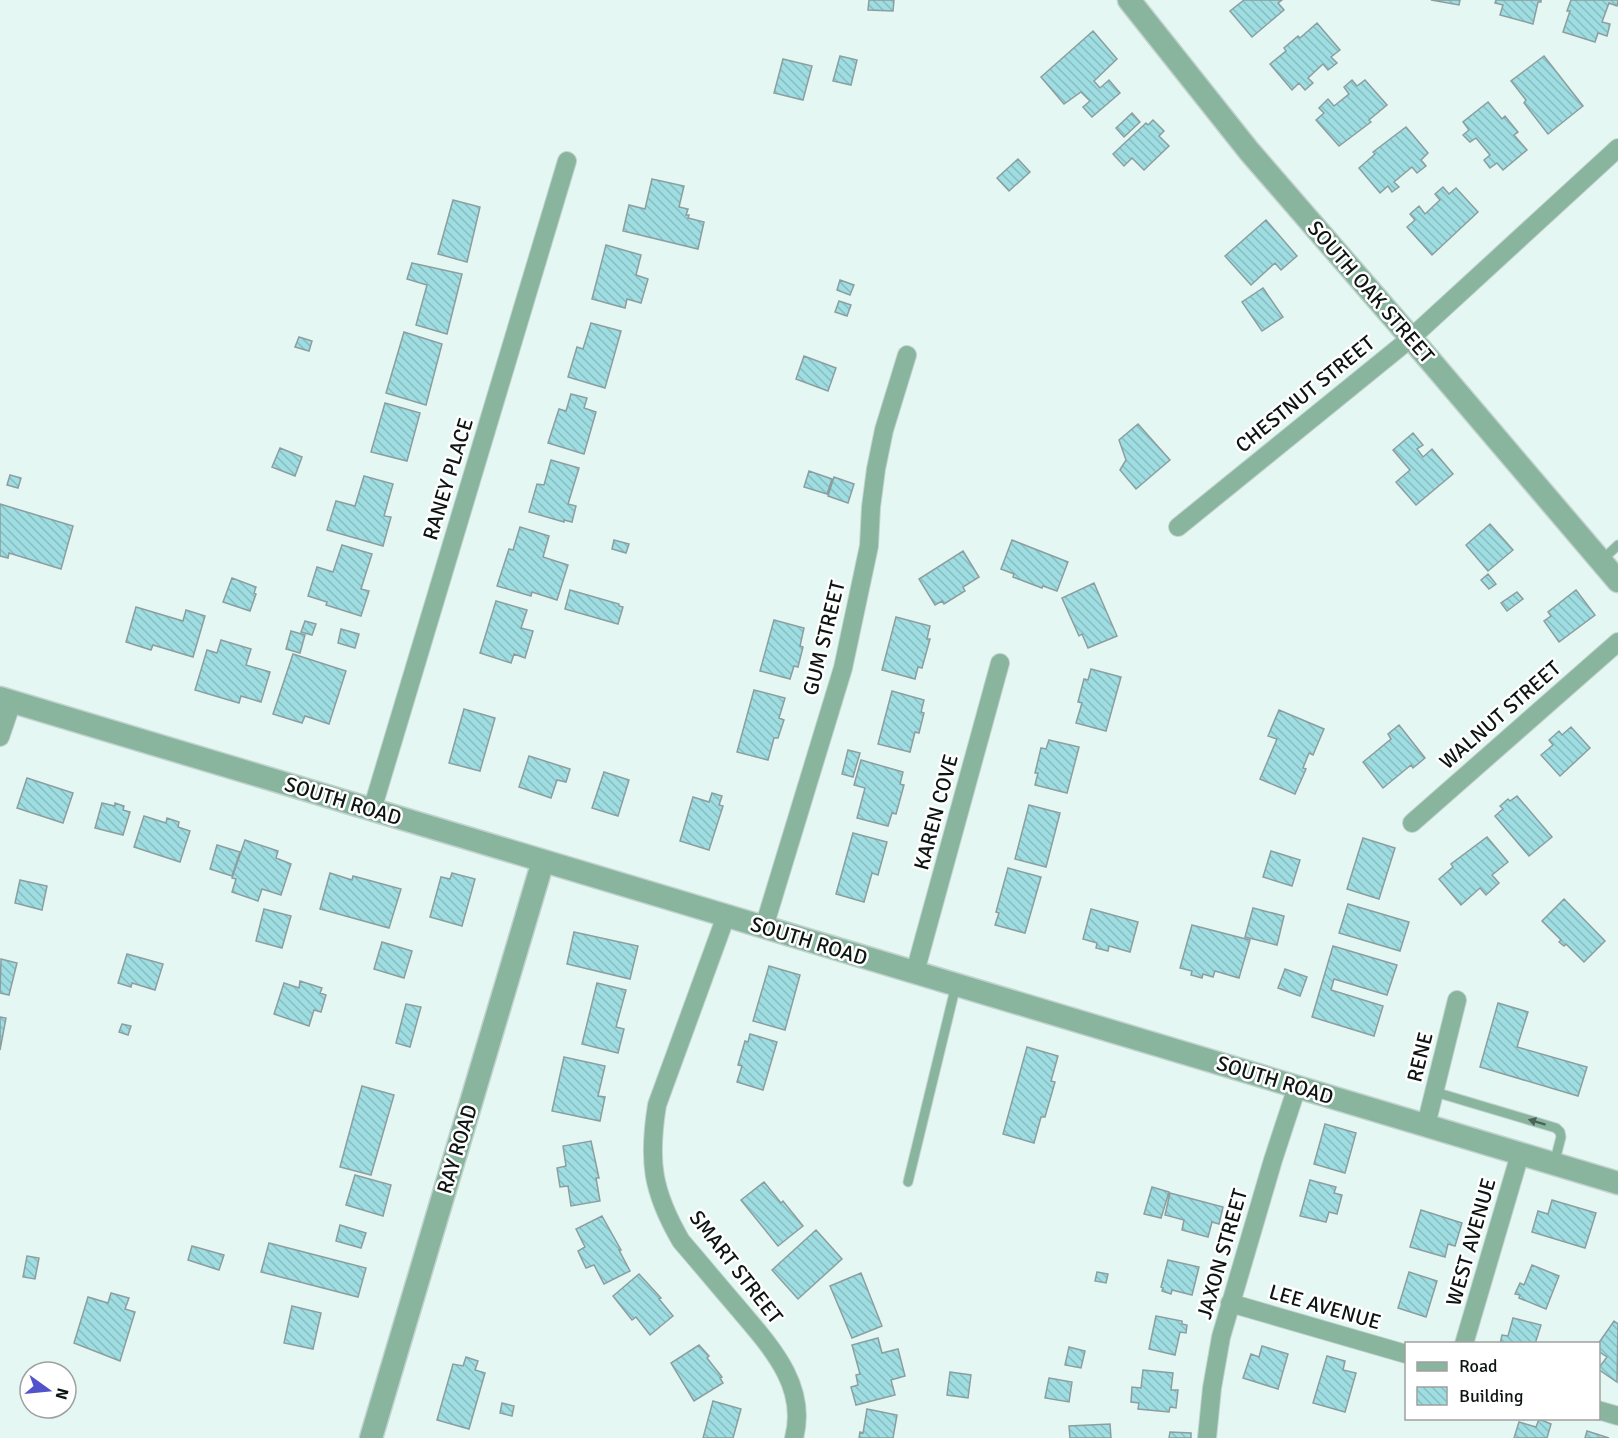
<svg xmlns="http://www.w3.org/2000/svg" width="1618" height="1438" viewBox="0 0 1618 1438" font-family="Signika,sans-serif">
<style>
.building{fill:url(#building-back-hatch);stroke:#8c9e9f;stroke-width:1.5}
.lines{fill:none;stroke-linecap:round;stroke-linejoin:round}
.service-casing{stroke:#c2d3cf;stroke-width:11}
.minor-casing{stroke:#c2d3cf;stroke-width:20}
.tertiary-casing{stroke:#c2d3cf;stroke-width:25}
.service{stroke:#89b59f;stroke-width:9}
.minor{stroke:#89b59f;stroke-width:18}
.tertiary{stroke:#89b59f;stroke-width:22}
.oneway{fill:#4b6458}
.labels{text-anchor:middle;stroke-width:5;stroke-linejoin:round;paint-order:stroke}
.street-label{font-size:21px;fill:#0d1412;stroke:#fff}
</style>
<defs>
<pattern id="building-back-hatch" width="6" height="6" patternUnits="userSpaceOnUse" patternTransform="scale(1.5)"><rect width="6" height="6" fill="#9edde1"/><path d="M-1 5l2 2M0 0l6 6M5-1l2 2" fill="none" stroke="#87bdc0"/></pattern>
</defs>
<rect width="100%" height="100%" fill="#e5f7f3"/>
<path class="building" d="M869,0H894L893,11L868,10Z
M1244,0H1282L1278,3L1284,10L1252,37L1230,11Z
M1431,0H1460L1459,5Z
M1496,0H1541V2H1538L1533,24L1500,15L1503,5L1495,3Z
M1571,0H1618L1617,6L1609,3L1602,22L1610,24L1607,36L1598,33L1595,42L1563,32L1570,11H1567Z
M1317,23L1340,50L1331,57L1337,63L1328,70L1323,64L1308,78L1313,83L1305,90L1299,83L1292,90L1270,64L1286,51L1284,48L1298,36L1300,38Z
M1093,31L1117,59L1094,81L1100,88L1109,80L1120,93L1092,117L1083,107L1090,101L1081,92L1064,104L1041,77Z
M840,56L857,60L851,85L833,81Z
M1544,56L1583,106L1548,134L1524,103L1526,100L1511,81Z
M783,59L812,66L803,100L774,93Z
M1352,80L1357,86L1365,80L1387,105L1369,120L1371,122L1339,146L1316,120L1324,113L1319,108L1328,99L1334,106L1349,94L1344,87Z
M1488,102L1502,119L1505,116L1518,132L1514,135L1527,150L1503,170L1497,163L1490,168L1484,160L1490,155L1476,138L1470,142L1463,135L1469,130L1463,122Z
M1132,113L1140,122L1124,137L1116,128Z
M1153,120L1164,131L1159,136L1169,146L1144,170L1132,158L1124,166L1113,154L1146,123L1148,125Z
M1406,127L1428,153L1421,160L1426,166L1417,173L1412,167L1394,182L1399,187L1392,192L1388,186L1380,193L1359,168L1375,154L1373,152Z
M1018,159L1030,172L1009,191L997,178Z
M652,179L684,186L679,207L688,209L686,215H689L688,218L704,222L698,249L623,231L629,205L645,209Z
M1443,187L1449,194L1456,188L1478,212L1432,255L1407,227L1415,220L1410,214L1419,206L1425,214L1440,200L1435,194Z
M453,200L480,207L467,262L438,254Z
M1266,220L1297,256L1281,270L1275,263L1251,285L1225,256Z
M606,245L641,255L636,275L648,279L641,303L627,299L625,308L592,299Z
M412,263L462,274L447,334L416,325L427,285L407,279Z
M840,280L854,285L850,295L837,290Z
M1263,288L1283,317L1262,331L1242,302Z
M839,301L851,305L847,316L835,312Z
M591,323L621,331L605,388L568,377L577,347L583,349Z
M404,332L442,344L426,405L386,393Z
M299,337L312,341L309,351L295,347Z
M804,356L836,368L828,391L796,379Z
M571,394L587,398L584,408L596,412L584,454L548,443L559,409L566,411Z
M385,403L420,413L407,461L371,452Z
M1138,424L1170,460L1136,489L1120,470L1126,460L1119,440Z
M1413,433L1423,445L1417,449L1423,457L1432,449L1453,474L1416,505L1396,482L1410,470L1393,450Z
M280,448L302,457L295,476L272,467Z
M551,460L579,468L568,504L576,506L572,522L564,520V522L529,512L537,484L544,485Z
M809,471L832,479L827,494L804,487Z
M10,475L21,478L18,488L7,485Z
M364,476L393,484L384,516L391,517L383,546L327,530L336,501L355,506Z
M834,477L854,484L848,503L828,496Z
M0,504L73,526L61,569L9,553L8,558L0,556Z
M1490,524L1513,550L1488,571L1466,545Z
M520,527L549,536L543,557L568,565L557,600L532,592L531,596L497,586L509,549L513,550Z
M614,540L629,544L626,553L612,549Z
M1012,540L1068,562L1057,591L1043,586L1042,588L1013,577L1014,574L1001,569Z
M342,545L372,554L361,589L369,591L361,616L326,605L327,602L308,596L317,567L333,572Z
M963,551L979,577L963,587L965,591L944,604L942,601L935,605L919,579Z
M1488,574L1496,584L1489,589L1481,580Z
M232,578L256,587L254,593L256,594L250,611L223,602Z
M1094,583L1117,636L1088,648L1082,634L1079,636L1062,598Z
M570,590L619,604V606L623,607L618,624L565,609Z
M1576,590L1595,615L1559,642L1544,621L1551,616L1548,612Z
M1517,592L1523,599L1507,611L1501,603Z
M496,601L527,610L521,628L533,631L525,658L514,654L511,663L480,653Z
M136,607L183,621L186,610L205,616L193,657L153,645L151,650L126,642Z
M896,617L930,626L927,639H930L922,668L918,667L915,679L882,670Z
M774,620L804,628L800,646L803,647L798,667L794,666L790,679L760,671Z
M305,621L316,624L312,635L301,632Z
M341,629L359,634L355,648L338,643Z
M291,631L305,635L300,653L286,649Z
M221,640L251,649L246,665L270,672L261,702L241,696L239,703L195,690L207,650L217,653Z
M293,654L346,671L329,724L305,716L302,723L273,714Z
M1091,669L1121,677L1106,731L1076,723L1082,703L1078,702L1084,679L1088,680Z
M754,690L785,698L779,718L784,720L778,738H774L768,760L737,752Z
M892,691L924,700L921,712L924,713L919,733L915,732L910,752L878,744Z
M464,709L495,718L480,771L449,763Z
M1279,710L1324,729L1313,755L1309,753L1303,768L1306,769L1295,794L1260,779L1277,739L1268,736Z
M1399,725L1425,758L1413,768L1411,765L1383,788L1363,762L1391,739L1388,734Z
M1571,727L1590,748L1560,776L1541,755L1553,745L1549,740L1559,731L1562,735Z
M1049,740L1079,747L1067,793L1035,785L1038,773H1035L1041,748L1046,749Z
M848,750L860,753L853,777L842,774Z
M529,756L570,769L566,782L557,780L551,798L519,787Z
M861,760L903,772L900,784L904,785L896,814L892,813L888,826L857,818L865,788L854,785Z
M604,772L629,780L618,816L592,808Z
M27,778L73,793L63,823L17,808Z
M712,793L722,796L719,805L723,806L709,850L680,841L693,797L709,802Z
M1517,796L1552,837L1529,856L1495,816L1503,809L1500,806L1508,799L1510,801Z
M102,803L115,806V803L124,806L123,810L130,812L123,835L95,828Z
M1029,805L1060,813L1046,867L1015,859Z
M144,816L166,823L167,818L179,822L178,827L190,831L180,862L134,847Z
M853,833L887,842L878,875L872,873L864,902L836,894Z
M1487,837L1508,862L1492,875L1499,883L1486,895L1480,888L1461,905L1439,879L1453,867L1451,864Z
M1363,838L1395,848L1379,899L1347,889Z
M245,840L278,851L276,858L291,864L281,895L262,889L258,901L232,892L236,879L232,878Z
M217,845L240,852L232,876L210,869Z
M1271,851L1300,860L1292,886L1263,877Z
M1008,868L1041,877L1025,933L995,925L999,913L996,912Z
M330,873L352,880L353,876L401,889L389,928L320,909Z
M452,873L475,879L462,926L430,917L441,877L450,879Z
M20,880L47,886L42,910L15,903Z
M1564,899L1605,941L1584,962L1566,944L1564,946L1559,942L1561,940L1542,921Z
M1348,904L1409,922L1400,951L1339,933Z
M1253,908L1284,916L1277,945L1245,937Z
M264,909L291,916L282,948L256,941Z
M1091,909L1138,922L1130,952L1109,946L1108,951L1096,948L1097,943L1083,939Z
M1192,925L1250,940L1239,978L1215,971L1213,977L1203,974L1202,978L1191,975L1192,971L1180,968Z
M574,932L638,946L630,979L567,964Z
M382,942L412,951L404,978L374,969Z
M1333,946L1397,965L1387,995L1334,979L1331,990L1383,1006L1374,1036L1312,1017Z
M127,954L163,964L155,990L132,983L131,987L118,983Z
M1,959L17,963L9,995L0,993Z
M769,966L800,975L785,1030L753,1021Z
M1285,969L1307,977L1300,996L1278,988Z
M300,981L322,988L320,993L326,995L321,1012L314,1010L309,1026L274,1014L284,983L299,988Z
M597,983L626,990L616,1027L624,1029L618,1053L582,1044Z
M1498,1003L1528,1012L1517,1047L1587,1067L1578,1096L1480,1067Z
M406,1004L421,1007L410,1047L396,1043Z
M0,1017L6,1018L0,1050Z
M122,1024L131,1026L128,1035L119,1032Z
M750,1034L777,1042L763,1090L737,1082L742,1066L738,1065L745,1041L748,1042Z
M1027,1047L1058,1056L1051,1081L1055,1082L1045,1117H1041L1034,1143L1003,1134Z
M564,1057L605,1066L598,1096L605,1097L600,1121L552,1111Z
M362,1086L394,1095L371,1175L340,1167Z
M1325,1124L1356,1133L1345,1173L1314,1164Z
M591,1141L599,1178H596L600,1201L571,1206L568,1186L560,1187L557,1168L566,1166L563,1146Z
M355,1175L391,1185L383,1216L346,1205Z
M1310,1180L1336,1187L1334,1193L1342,1195L1337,1214L1329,1212L1326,1222L1300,1216Z
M764,1182L781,1203L783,1201L803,1226L778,1246L741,1200Z
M1152,1187L1169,1192L1161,1218L1144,1214Z
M1170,1193L1223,1207L1219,1224L1212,1222L1208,1237L1182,1230L1184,1220L1165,1215Z
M1552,1200L1596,1213L1585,1248L1532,1232L1538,1211L1548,1214Z
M1421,1210L1462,1223L1455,1246L1448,1244L1445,1257L1410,1247Z
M602,1216L621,1250H619L630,1271L604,1284L594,1265L586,1268L578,1251L585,1247L576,1229Z
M340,1225L366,1233L361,1248L336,1241Z
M816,1230L842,1259L798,1299L772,1270Z
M269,1243L366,1268L358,1297L261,1272Z
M192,1246L224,1255L219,1270L188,1260Z
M27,1256L39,1258L35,1279L23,1277Z
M1168,1260L1199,1267L1192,1295L1172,1290L1171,1294L1162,1291L1163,1288L1161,1287Z
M1532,1265L1559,1276L1546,1309L1519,1298L1520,1295L1515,1294L1520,1283L1524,1285Z
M1097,1272L1108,1274L1106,1283L1095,1281Z
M1409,1272L1437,1281L1426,1317L1398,1308Z
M861,1273L882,1326L852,1338L830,1286Z
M639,1274L661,1298L659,1299L673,1316L650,1335L636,1317L632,1320L613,1296Z
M111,1293L129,1298L125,1309L135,1312L120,1361L74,1343L88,1297L108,1303Z
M292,1306L321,1313L313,1349L284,1343Z
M1156,1316L1182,1321V1324L1187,1325L1186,1333L1180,1332L1175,1355L1149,1349Z
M1513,1318L1541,1325L1535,1344H1500L1502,1335L1508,1336Z
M1614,1321L1618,1324L1617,1382L1598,1369L1607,1357L1598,1351V1344Z
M878,1338L882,1353L898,1349L905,1376L891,1380L895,1395L856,1405L851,1387L858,1385L856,1375L860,1374L852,1345Z
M699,1345L709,1356L707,1358L722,1377L720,1378L723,1383L694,1401L671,1363Z
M1262,1346L1288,1354L1278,1389L1243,1378L1251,1354L1259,1357Z
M1069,1347L1085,1351L1081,1368L1065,1365Z
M1327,1356L1345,1361L1343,1370L1356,1373L1345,1412L1313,1403Z
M466,1357L478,1361L475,1370L485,1373L469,1429L437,1420L453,1364L463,1366Z
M1143,1370L1173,1373L1171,1390H1178L1176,1408L1170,1407L1169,1412L1138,1409L1139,1403L1131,1402L1132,1387L1141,1388Z
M950,1372L971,1375L968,1398L947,1395Z
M1049,1378L1072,1382L1069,1402L1045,1398Z
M713,1401L741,1409L733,1438H703Z
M502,1403L514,1406L512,1416L500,1413Z
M867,1409L897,1415L893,1438H859L860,1432L863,1433Z
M1539,1419L1551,1424L1547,1438H1514L1519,1422L1536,1427Z
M1110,1424L1111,1438H1070L1069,1426Z
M1587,1431L1609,1438H1585Z
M1170,1432L1191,1433V1438H1169Z"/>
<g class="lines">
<defs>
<path id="service" d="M1602,560L1618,545
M1435,1092L1556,1128L1560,1132L1561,1137L1554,1164
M908,1182L956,985"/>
<path id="minor" d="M1178,527L1411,338L1618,148
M0,737L12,702
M372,810L567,161
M1412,823L1618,642
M726,916L657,1105C648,1161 652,1191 681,1241C700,1263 719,1286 738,1308C769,1345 808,1385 794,1438
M764,927L843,668L869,546L871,507L876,469L884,430L907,355
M915,972L1000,663
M1426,1125L1457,1000
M1230,1303L1406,1354
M1464,1344L1520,1154
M1598,1410L1618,1416
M1207,1438L1212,1388L1221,1337L1273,1160L1297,1087"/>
<path id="tertiary" d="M1129,0L1249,151L1411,338L1618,581
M0,698L1618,1183
M371,1438L543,861"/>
</defs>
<use href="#service" class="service-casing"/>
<use href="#minor" class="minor-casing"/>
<use href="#tertiary" class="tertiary-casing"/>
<use href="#service" class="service"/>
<use href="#minor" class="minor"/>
<use href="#tertiary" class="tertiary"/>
</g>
<defs><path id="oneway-solid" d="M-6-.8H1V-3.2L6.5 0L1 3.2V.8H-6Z" transform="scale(1.5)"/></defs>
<use class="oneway" href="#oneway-solid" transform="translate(1537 1122) rotate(-163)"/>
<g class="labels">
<g class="street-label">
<text transform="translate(1371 292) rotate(49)" y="7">SOUTH OAK STREET</text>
<text transform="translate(1305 394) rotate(-39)" y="7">CHESTNUT STREET</text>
<text transform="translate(448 479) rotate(-73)" y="7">RANEY PLACE</text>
<text transform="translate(824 638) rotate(-76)" y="7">GUM STREET</text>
<text transform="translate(1500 715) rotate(-41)" y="7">WALNUT STREET</text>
<text transform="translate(343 801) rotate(17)" y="7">SOUTH ROAD</text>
<text transform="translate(936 812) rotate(-75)" y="7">KAREN COVE</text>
<text transform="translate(809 941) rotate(17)" y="7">SOUTH ROAD</text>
<text transform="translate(1420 1057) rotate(-76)" y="7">RENE</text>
<text transform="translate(1275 1080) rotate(17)" y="7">SOUTH ROAD</text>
<text transform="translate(457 1149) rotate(-73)" y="7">RAY ROAD</text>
<text transform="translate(1471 1242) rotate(-74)" y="7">WEST AVENUE</text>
<text transform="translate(1222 1254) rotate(-74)" y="7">JAXON STREET</text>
<text transform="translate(736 1267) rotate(52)" y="7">SMART STREET</text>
<text transform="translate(1325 1307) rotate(16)" y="7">LEE AVENUE</text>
</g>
</g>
<rect x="1405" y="1342" width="195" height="78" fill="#ffffff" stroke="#9ea1a0" stroke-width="1.5"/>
<rect x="1417" y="1362" width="30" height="9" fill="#89b59f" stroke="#9ea1a0" stroke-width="1.5"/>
<text x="1459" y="1372" font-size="18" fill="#0d1412">Road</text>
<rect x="1417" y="1387" width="30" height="18" fill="url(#building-back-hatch)" stroke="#9ea1a0" stroke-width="1.5"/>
<text x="1459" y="1402" font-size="18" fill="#0d1412">Building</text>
<g transform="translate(48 1390) rotate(105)"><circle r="28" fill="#ffffff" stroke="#9ea1a0" stroke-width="1.5"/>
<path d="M0-4.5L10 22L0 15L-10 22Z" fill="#5153ca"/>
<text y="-9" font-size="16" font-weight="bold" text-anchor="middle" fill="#0d1412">N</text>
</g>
</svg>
